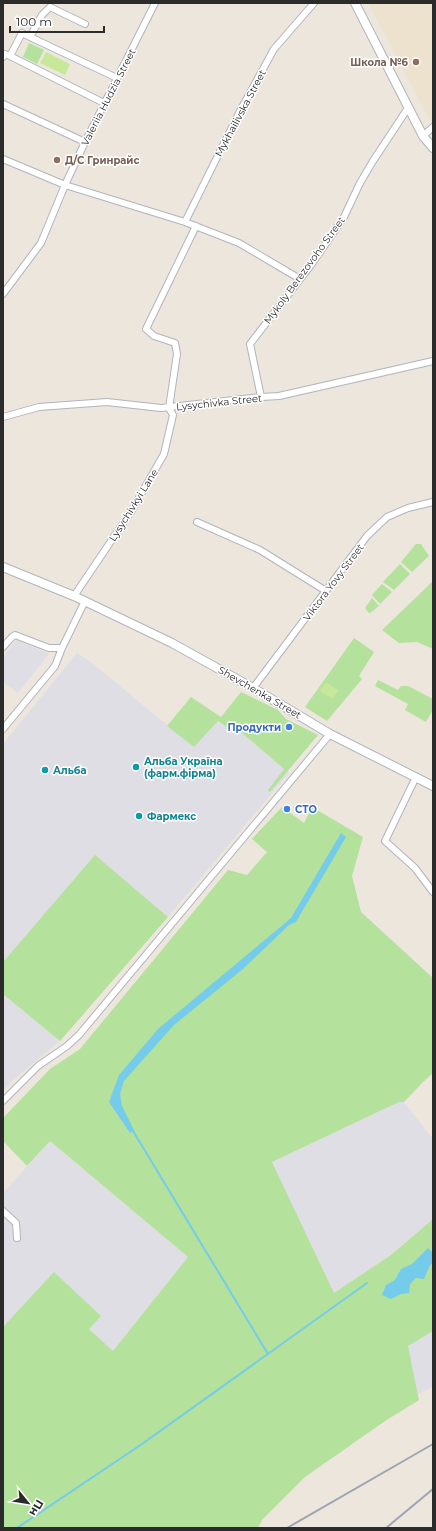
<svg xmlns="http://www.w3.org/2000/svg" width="436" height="1531" viewBox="0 0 436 1531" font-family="Montserrat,sans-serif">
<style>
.industrial{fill:#e0dee5}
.education{fill:#ede2ce}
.green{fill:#b4e19c}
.pitch{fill:#c7e898}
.water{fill:#74ccea}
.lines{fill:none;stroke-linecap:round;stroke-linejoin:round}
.stream{stroke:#74ccea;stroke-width:2}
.minor-casing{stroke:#b1b4be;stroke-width:8}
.secondary-casing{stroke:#b1b4be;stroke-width:10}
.minor{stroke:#fff;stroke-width:6}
.secondary{stroke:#fff;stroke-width:8}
.rail{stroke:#a0a3b4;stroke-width:2}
.education-dot{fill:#8d6e63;stroke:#fff;stroke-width:1.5}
.shop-dot{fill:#3f7fe0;stroke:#fff;stroke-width:1.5}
.culture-dot{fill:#0f9aa8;stroke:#fff;stroke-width:1.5}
.labels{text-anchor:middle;stroke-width:3;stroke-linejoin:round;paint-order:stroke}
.education-label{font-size:10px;font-weight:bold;fill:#785e54;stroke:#fff;text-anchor:end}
.street-label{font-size:10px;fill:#2b2b2b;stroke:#fff}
.shop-label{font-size:10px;font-weight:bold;fill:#366cbe;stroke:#fff;text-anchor:end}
.culture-label{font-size:10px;font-weight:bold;fill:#0d838f;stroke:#fff;text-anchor:start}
</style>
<rect width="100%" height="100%" fill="#ece6dd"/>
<path class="industrial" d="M17,640L49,654L18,693L3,682V657Z
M77,653L87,659L194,747L218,721L231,730L235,727L289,773L168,917L95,856L3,962V744Z
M3,994L60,1041L14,1079L3,1091Z
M399,1102H404L433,1139V1219L391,1255L334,1293L272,1162Z
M50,1141L188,1257L113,1351L89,1329L100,1316L3,1327V1193Z
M433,1331V1387L418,1394L408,1346Z"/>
<path class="education" d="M368,3H433V121L431,122Z"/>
<path class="green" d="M29,43L44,50L37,64L23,57Z
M416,544H421L429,556L412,572L401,562Z
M400,564L410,574L394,590L383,582Z
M433,581V649L417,642L399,643L382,630Z
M382,584L392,592L380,604L372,595Z
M372,598L379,606L370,613L368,612L365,608Z
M354,638L374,652L359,676L362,679L327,721L305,707Z
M378,680L398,690L401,686H408L433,699V710L426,722L405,710L408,704L375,686Z
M241,692L278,710L286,719L318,735L270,792L268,790L284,769L235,727L231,730L218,721L194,747L167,726L191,697L221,717Z
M282,807L304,823L312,807L363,837L352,876L361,912L433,978V1073L422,1083L404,1102H399L272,1162L334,1293L391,1255L433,1219V1331L408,1346L419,1400L385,1421L305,1477L262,1520L258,1528H3V1327L54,1272L101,1316L89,1329L113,1351L188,1257L50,1141L27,1166L3,1141V1118L50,1069L80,1049L228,870L247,875L267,852L252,839Z
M95,855L168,917L60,1041L3,994V962Z"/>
<path class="pitch" d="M46,52L70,64L65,75L40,63Z
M326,682L338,690L333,699L320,691Z"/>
<path class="water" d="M341,833L346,837L296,922L289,925L243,969L174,1025L124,1081L120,1094L122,1106L134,1130L130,1133L109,1102L119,1075L158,1029L291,918Z
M428,1248L433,1253V1263L430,1265L424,1279L416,1278L410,1284L409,1293L401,1294L391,1299L382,1295L386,1285L395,1280L401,1269L412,1264Z"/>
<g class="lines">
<path class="stream" d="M133,1131L268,1354
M17,1528L142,1444L367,1283"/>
<defs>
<path id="minor" d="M85,24L50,7L42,15L30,37L117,78
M30,37L22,33L10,56L104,103
M3,57L5,54L10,56
M3,104L85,142
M423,136L433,127
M3,159L65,185L185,222L239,243L300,279
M185,222L240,111L274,49L314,3
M3,294L41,243L65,185L85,142L155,3
M261,397L250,344L311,265L344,217L360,183L373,161L408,108
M3,417L39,407L107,402L161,408L261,397L279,396L433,361
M197,522L260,550L326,591
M74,596L132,510L164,454L173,415L169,408L177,354L175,343L154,336L146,329L196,226
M3,647L12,637L15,635L49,648H62
M253,688L367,536L387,517L408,508L433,502
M3,729L55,666L62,648L85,601
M416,777L385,841L415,868L433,892
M3,1101L38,1066L67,1046L79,1035L330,734
M3,1211L16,1223L17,1238"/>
<path id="secondary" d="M355,3L423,136L433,148
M3,567L74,596L172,643L253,688L330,734L433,786"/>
</defs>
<use href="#minor" class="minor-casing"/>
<use href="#secondary" class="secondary-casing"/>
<use href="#minor" class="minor"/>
<use href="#secondary" class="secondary"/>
<path class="rail" d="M287,1528L433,1444
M386,1528L433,1489"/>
</g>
<g class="education-dot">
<circle cx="416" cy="62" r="4"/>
<circle cx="57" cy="160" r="4"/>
</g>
<g class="shop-dot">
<circle cx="289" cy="727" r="4"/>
<circle cx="287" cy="809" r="4"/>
</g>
<g class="culture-dot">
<circle cx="136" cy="767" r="4"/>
<circle cx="45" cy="770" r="4"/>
<circle cx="139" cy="816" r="4"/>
</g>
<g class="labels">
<g class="education-label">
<text x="408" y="66">Школа №6</text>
<text x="65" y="164" text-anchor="start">Д/С Гринрайс</text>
</g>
<g class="street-label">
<text transform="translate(108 97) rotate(-63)" y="4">Valeriia Hudzia Street</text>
<text transform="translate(240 113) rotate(-62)" y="4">Mykhailivska Street</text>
<text transform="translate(304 270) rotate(-54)" y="4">Mykoly Berezovoho Street</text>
<text transform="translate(219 402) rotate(-6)" y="4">Lysychivka Street</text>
<text transform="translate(133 505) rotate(-58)" y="4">Lysychivkyi Lane</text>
<text transform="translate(333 582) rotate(-53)" y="4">Viktora Yovy Street</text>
<text transform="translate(260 692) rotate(30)" y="4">Shevchenka Street</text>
</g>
<g class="shop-label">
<text x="281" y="731">Продукти</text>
<text x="295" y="813" text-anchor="start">СТО</text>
</g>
<g class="culture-label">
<text x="144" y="765">Альба Україна<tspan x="144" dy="12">(фарм.фірма)</tspan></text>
<text x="53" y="774">Альба</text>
<text x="147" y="820">Фармекс</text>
</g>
</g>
<rect width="436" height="1531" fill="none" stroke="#2b2b2b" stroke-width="8"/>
<g transform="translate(28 1503) rotate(120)" stroke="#ffffff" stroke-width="3" paint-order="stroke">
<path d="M0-3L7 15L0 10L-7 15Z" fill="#2b2b2b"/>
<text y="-6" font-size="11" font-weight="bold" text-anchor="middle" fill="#2b2b2b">Пн</text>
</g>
<path d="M10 26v6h94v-6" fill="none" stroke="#2b2b2b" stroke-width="2"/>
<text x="16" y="26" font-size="12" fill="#2b2b2b" stroke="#ffffff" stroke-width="3" paint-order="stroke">100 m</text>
</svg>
